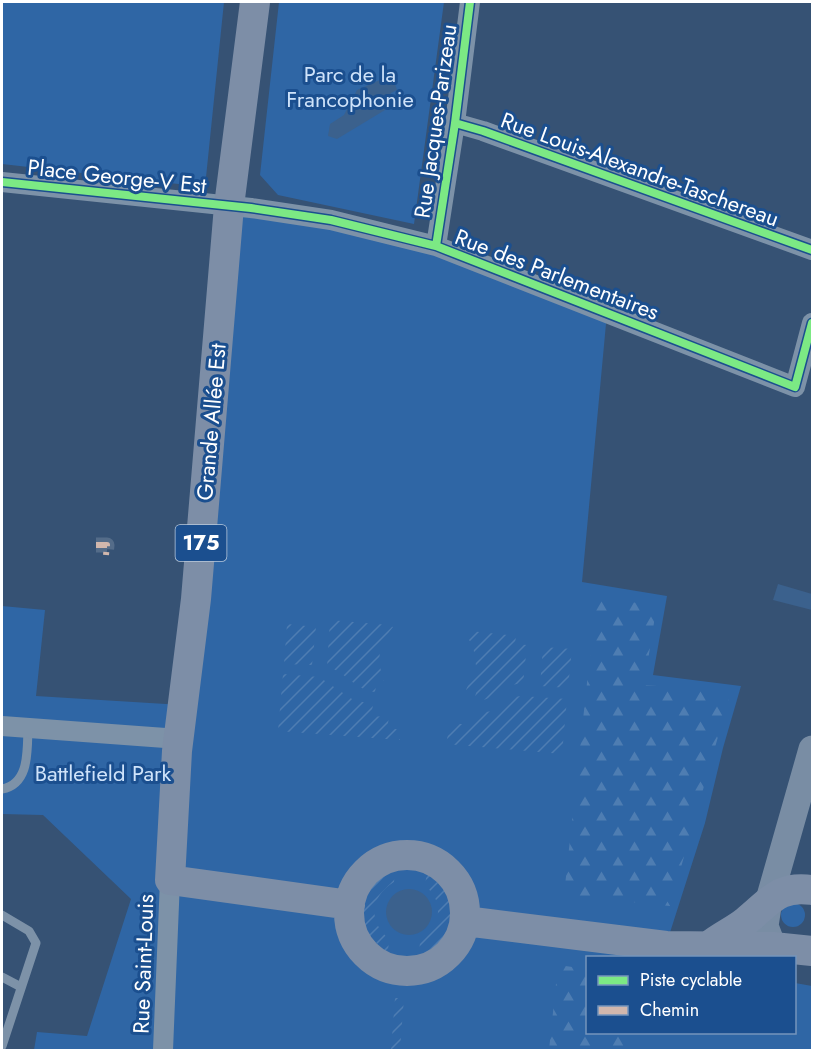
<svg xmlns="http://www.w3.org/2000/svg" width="814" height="1052" viewBox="0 0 814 1052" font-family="Jost,sans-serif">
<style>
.green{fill:#2f66a5}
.forest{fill:url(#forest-firs)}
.garden{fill:url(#garden-furrows)}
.water{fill:#3b618d}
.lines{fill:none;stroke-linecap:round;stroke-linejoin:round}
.pedestrian-tunnel{stroke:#546c89;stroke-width:15;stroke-dasharray:15 8;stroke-linecap:butt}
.service{stroke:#7d92a8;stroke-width:9}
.minor{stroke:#7d92a8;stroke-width:20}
.secondary{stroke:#798da4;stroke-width:27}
.primary{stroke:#7d8ea7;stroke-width:30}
.quiet{stroke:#d1b7ad;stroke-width:6;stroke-dasharray:12 6;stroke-linecap:butt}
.cycleway-casing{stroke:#1b4f8f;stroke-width:11}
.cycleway{stroke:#7ce984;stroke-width:8}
.labels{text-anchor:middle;stroke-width:6;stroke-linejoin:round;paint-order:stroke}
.shield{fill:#1b4f8f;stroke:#bbcadd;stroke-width:1.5}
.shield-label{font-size:21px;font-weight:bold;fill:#fff}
.park-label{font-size:22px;fill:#cfe3fa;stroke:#1b4f8f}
.street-label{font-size:22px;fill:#fff;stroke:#1b4f8f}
</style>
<defs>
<pattern id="forest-firs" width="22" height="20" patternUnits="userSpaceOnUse" patternTransform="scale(1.5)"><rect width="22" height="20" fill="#2f66a5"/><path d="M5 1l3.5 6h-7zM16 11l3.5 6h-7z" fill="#4e7db2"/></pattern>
<pattern id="garden-furrows" width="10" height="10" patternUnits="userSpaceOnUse" patternTransform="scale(1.5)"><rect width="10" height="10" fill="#2f66a5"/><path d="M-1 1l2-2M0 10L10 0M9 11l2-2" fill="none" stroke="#4e7db2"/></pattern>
</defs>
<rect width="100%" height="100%" fill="#365274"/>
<path class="green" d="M2,2H224L205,187L2,164Z
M279,2H444L414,224L278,195L260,175Z
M229,206L436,246L607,313L582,582L667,596L653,675L741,686L723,748L705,823L666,945L760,957L588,958V1032H794L795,983L812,986V1050H34L37,1032L87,1036L131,899L43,815L2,814V606L45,610L36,696L182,705Z
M781 915a12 12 0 1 1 24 0a12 12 0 1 1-24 0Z"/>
<path class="forest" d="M596,600L657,604L644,685L731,691L670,906L564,895Z
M558,965L587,969L588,1032L633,1033L628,1050H549Z"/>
<path class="garden" d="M330,620L389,625L393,627C380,644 375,659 384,679L383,681H377L375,692C354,690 346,671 327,667Z
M287,624L316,627L312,665L284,664Z
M470,631L516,636L515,644L527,645L523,684C506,681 496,702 474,701L476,693L472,690H466L476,666L473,645L465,635Z
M543,647L572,649L568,688L540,686Z
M283,674L319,677L352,699L373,705L371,716L389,717L388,723L391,728L400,730V740L278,731Z
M521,696L567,699L562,754L446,744L449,729L453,724H473V713L495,711L514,697Z
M395,869L394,882C371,896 367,920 389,939L388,952C350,930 357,886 395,869Z
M427,871C434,877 442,882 447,891C460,917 445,946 419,955L420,941C441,928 445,901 425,886Z
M395,998H404L400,1050H391Z"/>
<path class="water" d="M389,76L393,78L397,90L391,93L385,110L337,139L328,136L330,124L344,115L357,90Z
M778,584L812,594V610L773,600Z
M386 912a23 23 0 1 1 46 0a23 23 0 1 1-46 0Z"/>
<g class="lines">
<path class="pedestrian-tunnel" d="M96,545H107L106,555"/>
<path class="service" d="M2,789C30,784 27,750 28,728
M2,915L29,931L36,943L2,1046
M2,977L21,987"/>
<path class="minor" d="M455,123L483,131L812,250
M2,182L251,208L331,220L436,246L795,387L812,323
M436,246L455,123L470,2
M2,726L179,739
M163,1050L170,880"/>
<path class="secondary" d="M773,947L765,926L769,900L812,749"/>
<path class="primary" d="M255,2L229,206L196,599L177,751L170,880L350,905
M349 913a58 58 0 1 1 116 0a58 58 0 1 1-116 0Z
M465,921L666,946L773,947L812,951
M710,945C721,936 735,930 746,921C770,902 778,885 812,890"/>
<path class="quiet" d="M96,545H107L106,555"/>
<defs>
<path id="cycleway" d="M455,123L483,131L812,250
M2,182L251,208L331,220L436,246L795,387L812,323
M436,246L455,123L470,2"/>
</defs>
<use href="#cycleway" class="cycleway-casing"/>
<use href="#cycleway" class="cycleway"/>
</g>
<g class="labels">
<rect class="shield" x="175.5" y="525" width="51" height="36" rx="4.5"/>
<g class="shield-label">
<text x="201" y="550">175</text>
</g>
<g class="park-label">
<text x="350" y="82">Parc de la<tspan x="350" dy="25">Francophonie</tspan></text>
<text x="103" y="781">Battlefield Park</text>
</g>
<g class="street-label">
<text transform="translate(435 121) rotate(-82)" y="8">Rue Jacques-Parizeau</text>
<text transform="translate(640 169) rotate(20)" y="8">Rue Louis-Alexandre-Taschereau</text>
<text transform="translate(117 176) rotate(6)" y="8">Place George-V Est</text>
<text transform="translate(557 274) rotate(21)" y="8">Rue des Parlementaires</text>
<text transform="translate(211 422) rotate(-85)" y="8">Grande Allée Est</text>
<text transform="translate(143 964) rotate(-88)" y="8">Rue Saint-Louis</text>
</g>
</g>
<rect width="814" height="1052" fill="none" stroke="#ffffff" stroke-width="6"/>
<rect x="586" y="956" width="210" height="78" fill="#1b4f8f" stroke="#7695bc" stroke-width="1.5"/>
<rect x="598" y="976" width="30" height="9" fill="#7ce984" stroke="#7695bc" stroke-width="1.5"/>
<text x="640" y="986" font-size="18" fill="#ffffff">Piste cyclable</text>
<rect x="598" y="1006" width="30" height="9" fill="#d1b7ad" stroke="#7695bc" stroke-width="1.5"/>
<text x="640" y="1016" font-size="18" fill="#ffffff">Chemin</text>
</svg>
